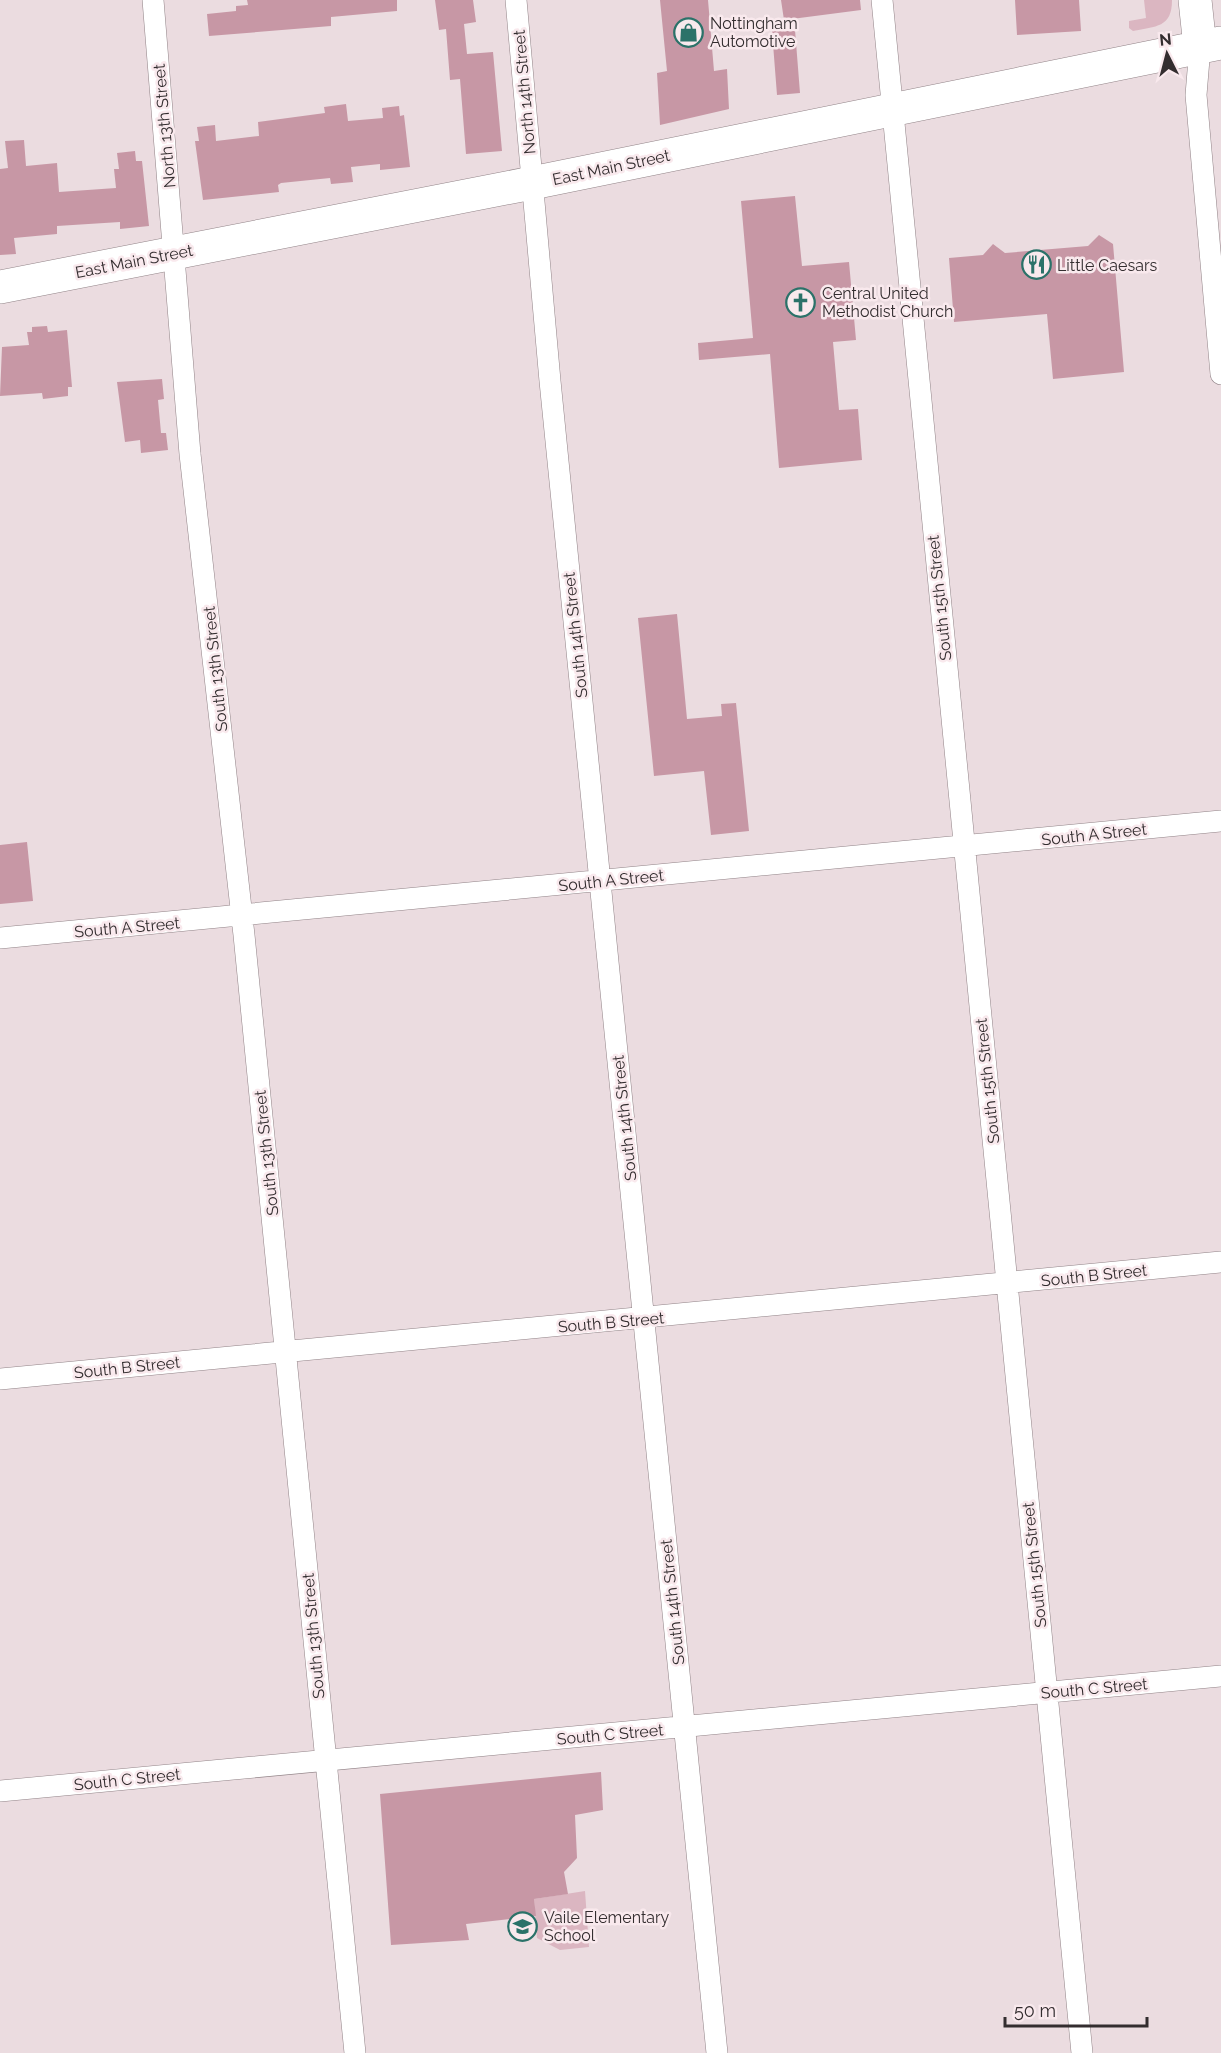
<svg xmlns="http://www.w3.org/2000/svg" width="1221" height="2053" viewBox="0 0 1221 2053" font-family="Raleway,sans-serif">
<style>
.green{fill:#dbb6c1}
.building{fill:#c797a5}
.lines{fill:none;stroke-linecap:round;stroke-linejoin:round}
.street-casing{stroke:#918387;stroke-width:22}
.primary-casing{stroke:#918387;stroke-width:34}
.street{stroke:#fff;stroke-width:21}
.primary{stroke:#fff;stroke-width:33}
.labels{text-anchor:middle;stroke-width:5;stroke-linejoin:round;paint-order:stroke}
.poi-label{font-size:16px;fill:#332d2f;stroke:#f9e9ed;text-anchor:start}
.street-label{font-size:16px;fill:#332d2f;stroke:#f9e9ed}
</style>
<rect width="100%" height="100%" fill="#ebdce0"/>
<path class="green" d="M1144,0H1172C1172,28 1156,26 1133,31L1129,28V21L1146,18Z
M585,1891L589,1947L560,1950L537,1938L534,1899Z"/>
<path class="building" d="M247,0H397V11L331,17V26L209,36L207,14L236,11V6L248,5Z
M435,0H473L476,22L464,24L467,54L493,52L502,151L466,154L460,79L450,80L446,29L439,30Z
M660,0H708L714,71L727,69L729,109L660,125L657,73L667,71Z
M781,0H860L861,10L784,20Z
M1015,0H1079L1081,31L1017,35Z
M795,30L800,93L777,95L772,31Z
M346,104L348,121L383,118L382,108L399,106L400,116L404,115L410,167L380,170V164L351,167L353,182L331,184L330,178L281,183L278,185L279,192L203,200L195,141H199L197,127L215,125L216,141L259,136L258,122L325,113L324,107Z
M24,140L26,166L57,163L59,192L116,188L114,169H119L117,153L135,151L136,161H142L149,226L120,229V222L57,226V234L14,238L16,254L0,255V169L8,168L5,141Z
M795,196L802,266L849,262L856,340L833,342L839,410L858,409L862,460L779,468L770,354L699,360L698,343L753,338L741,201Z
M1099,235L1113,244L1124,372L1053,379L1047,314L954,322L949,258L983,255L993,244L1005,253L1088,246Z
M47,326L48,332L67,330L72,387H68V396L43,399L42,393L0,396L2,347L29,345L27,332H32V327Z
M162,379L164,399L158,400L161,433H166L168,450L141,453L140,440L125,442L117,382Z
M677,614L687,719L722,716L721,704L736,703L749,831L711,835L704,771L654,776L638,618Z
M27,842L33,901L0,904V845Z
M601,1772L603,1810L575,1815L577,1858L564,1872L568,1894L534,1899L536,1916L466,1924L469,1940L391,1945L380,1794Z"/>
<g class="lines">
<defs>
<path id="street" d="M153,0L190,454L244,935L355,2053
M516,0L550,381L717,2053
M882,0L1082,2053
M1200,47L1196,95L1221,374
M0,938L1221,821
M0,1379L1221,1262
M0,1791L1221,1676"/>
<path id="primary" d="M1195,0L1200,47
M0,287L532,183L1221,43"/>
</defs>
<use href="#street" class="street-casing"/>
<use href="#primary" class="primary-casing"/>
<use href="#street" class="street"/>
<use href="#primary" class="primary"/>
</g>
<defs>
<symbol id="shop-ring" viewBox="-11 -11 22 22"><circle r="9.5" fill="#f9e9ed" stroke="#2b7269" stroke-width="1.5"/><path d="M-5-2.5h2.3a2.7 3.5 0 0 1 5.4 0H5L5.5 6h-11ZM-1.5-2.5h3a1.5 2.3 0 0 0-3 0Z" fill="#2b7269"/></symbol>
<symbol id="restaurant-ring" viewBox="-11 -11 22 22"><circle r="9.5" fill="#f9e9ed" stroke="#2b7269" stroke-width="1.5"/><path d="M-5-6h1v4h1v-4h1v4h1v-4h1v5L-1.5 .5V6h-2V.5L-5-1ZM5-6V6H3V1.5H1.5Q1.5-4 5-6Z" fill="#2b7269"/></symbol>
<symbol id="church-ring" viewBox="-11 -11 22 22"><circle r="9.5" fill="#f9e9ed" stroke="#2b7269" stroke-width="1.5"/><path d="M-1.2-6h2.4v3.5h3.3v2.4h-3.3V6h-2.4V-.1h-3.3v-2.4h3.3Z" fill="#2b7269"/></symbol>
<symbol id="school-ring" viewBox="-11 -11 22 22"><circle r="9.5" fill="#f9e9ed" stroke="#2b7269" stroke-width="1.5"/><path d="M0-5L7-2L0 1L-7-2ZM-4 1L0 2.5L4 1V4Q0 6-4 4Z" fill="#2b7269"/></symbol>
</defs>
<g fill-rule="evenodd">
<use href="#shop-ring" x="672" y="16" width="33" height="33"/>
<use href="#restaurant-ring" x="1020" y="248" width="33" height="33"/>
<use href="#church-ring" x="784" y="286" width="33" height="33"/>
<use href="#school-ring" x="506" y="1910" width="33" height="33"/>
</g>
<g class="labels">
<g class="poi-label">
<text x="710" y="29">Nottingham<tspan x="710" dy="18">Automotive</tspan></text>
<text x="1057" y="271">Little Caesars</text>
<text x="822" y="299">Central United<tspan x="822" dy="18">Methodist Church</tspan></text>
<text x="544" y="1923">Vaile Elementary<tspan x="544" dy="18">School</tspan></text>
</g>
<g class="street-label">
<text transform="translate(524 92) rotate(-95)" y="6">North 14th Street</text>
<text transform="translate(164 126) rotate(-95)" y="6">North 13th Street</text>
<text transform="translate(611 167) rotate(-12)" y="6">East Main Street</text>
<text transform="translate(134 261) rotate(-11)" y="6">East Main Street</text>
<text transform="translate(939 598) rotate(-96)" y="6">South 15th Street</text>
<text transform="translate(575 635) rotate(-96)" y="6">South 14th Street</text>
<text transform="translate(215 669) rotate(-96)" y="6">South 13th Street</text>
<text transform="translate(1094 834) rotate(-6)" y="6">South A Street</text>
<text transform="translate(611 880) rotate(-6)" y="6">South A Street</text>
<text transform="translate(127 927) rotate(-5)" y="6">South A Street</text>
<text transform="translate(987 1081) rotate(-96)" y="6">South 15th Street</text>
<text transform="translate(624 1118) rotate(-96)" y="6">South 14th Street</text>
<text transform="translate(266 1153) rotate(-96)" y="6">South 13th Street</text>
<text transform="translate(1094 1275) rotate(-6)" y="6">South B Street</text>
<text transform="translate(611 1322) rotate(-5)" y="6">South B Street</text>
<text transform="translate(127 1367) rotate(-6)" y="6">South B Street</text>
<text transform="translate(1034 1565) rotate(-96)" y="6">South 15th Street</text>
<text transform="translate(672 1602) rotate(-96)" y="6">South 14th Street</text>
<text transform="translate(313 1636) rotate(-95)" y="6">South 13th Street</text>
<text transform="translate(1094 1688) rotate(-5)" y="6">South C Street</text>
<text transform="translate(610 1734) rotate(-5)" y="6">South C Street</text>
<text transform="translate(127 1779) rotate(-6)" y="6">South C Street</text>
</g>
</g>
<g transform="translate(1167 54) rotate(354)" stroke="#f9e9ed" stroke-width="4.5" paint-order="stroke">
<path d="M0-4.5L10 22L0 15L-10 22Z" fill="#332d2f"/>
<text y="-9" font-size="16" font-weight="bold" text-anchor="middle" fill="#332d2f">N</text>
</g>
<path d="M1005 2017v9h142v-9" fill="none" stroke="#332d2f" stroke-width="3"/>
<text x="1014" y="2017" font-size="18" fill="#332d2f" stroke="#f9e9ed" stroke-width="4.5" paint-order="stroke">50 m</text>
</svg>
